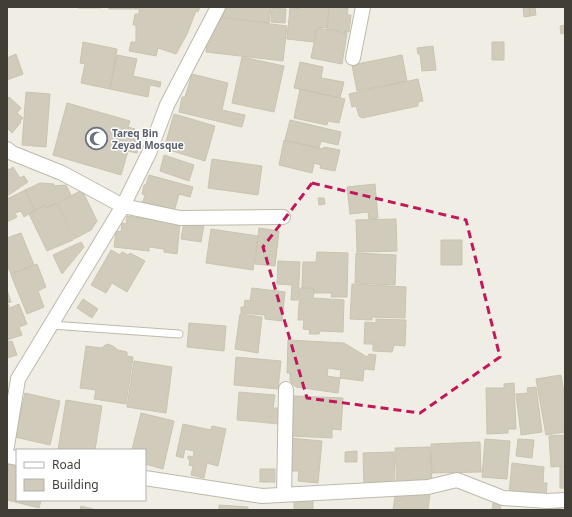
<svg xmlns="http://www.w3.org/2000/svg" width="572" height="517" viewBox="0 0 572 517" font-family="'Noto Sans',sans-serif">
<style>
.building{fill:#d0cbbb;stroke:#cac3af}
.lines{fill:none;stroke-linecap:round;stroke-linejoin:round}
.lane-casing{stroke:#bdb9ab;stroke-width:9}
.street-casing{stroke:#bdb9ab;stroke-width:16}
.lane{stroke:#fff;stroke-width:7}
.street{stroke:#fff;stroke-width:14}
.marked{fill:none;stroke:#c2185b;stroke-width:3;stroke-dasharray:8 5;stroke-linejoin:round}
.labels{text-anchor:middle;stroke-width:3;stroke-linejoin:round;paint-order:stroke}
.worship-label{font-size:10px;font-weight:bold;fill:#5b616d;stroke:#fff;text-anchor:start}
</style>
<rect width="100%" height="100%" fill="#f0eee4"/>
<path class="building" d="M78,7H101V8H78Z
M109,7H139V9H109Z
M139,7H200L198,12L196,11L187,34L176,54L158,48L156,56L129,51L131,42H136V25H133L135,14H139Z
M227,7H271L269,23L222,17Z
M306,7H329L327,28L316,27L314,42L287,39L290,8L305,9Z
M330,7L348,8L347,15H351L349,32L327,29Z
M523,7H529L530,16L524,17Z
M529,7H535L536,15L530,16Z
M272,8L286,9L285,23L271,22Z
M217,17L287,26L283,61L206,52L208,36H211L212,29H216Z
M565,25V33L561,34L560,26Z
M317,28L347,33L342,64L311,58Z
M83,42L117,49L110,89L81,83L85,64L80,63Z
M492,42H504V60H492Z
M433,46L436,70L422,71L420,54H418L417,48Z
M16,54L23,74L7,80V58Z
M117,55L137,59L133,76L161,82L160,87L150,85L148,97L110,89Z
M402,55L407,81L357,91L352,65Z
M242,57L284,66L274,112L232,103Z
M300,62L323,67L321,78L344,82L340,98L294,88Z
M192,74L228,83L222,110L245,115L242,127L179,112L182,97H185Z
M418,79L423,101L418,102V106L362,118L359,116L356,106L352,107L349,94Z
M300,89L345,99L339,123L328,121L327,125L294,118Z
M26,92L50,94L46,147L22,145Z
M9,97L21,108L17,113L23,118L20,121L21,122L12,133L7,128V100Z
M67,103L130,121L128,127L135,129L133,138L140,141L137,153L128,151L121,175L53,155Z
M174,114L215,126L205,161L169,150L170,147L165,145Z
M290,120L341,132L338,145L321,141L319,148L285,140Z
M284,140L323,149L324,147L340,150L335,171L320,168L321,165L314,163L312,173L279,165Z
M164,155L194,165L189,181L160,171Z
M212,159L262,166L258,195L208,188Z
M7,167L9,170L13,167L20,178L24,176L28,182L7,196Z
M149,175L193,187L190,197L179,194L174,212L142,204L145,195L142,194L144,185H146Z
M40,183L54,184L53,186L66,185L71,195L46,208L45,205L35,210L25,190Z
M375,184L378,218L369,219L368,212L350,214L347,187Z
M25,190L35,210L24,217L21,211L15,213L17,217L7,222V199Z
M82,190L97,221L91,230L74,239L58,203Z
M318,198H324L325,204L319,205Z
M57,203L73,240L47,251L29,214L45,205L46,208Z
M127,216L180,223L177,254L164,252V249L149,247V251L114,247L116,231L121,232L122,223L126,224Z
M396,219L397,251L357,252L356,220Z
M184,222L204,225L201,242L181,239Z
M259,228L279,231L275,266L255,264Z
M211,229L258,236L253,270L206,263Z
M21,233L34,265L11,274L7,265V238Z
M441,240H462V265H441Z
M81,242L84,247L62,274L53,255Z
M111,250L120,255L122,252L128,255L130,253L145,261L127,292L112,283L106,293L91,285Z
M317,252L348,253L347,297H331L332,293H314V288H302L303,262H316Z
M356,253L396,255L395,285L355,283Z
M278,261L300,262L298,300H291L292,285L277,284Z
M37,264L46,287L38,291L44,307L27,314L11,275Z
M352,284L406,287L405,318L372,317V320L350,319Z
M252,288L285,292L282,321L265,319V315L241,313V307H244L245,300L250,301Z
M300,288L314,289L313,298L344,300L343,332L320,331L319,334H309L310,330L303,329L304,320H298Z
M7,290L11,302L7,303Z
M83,299L98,309L92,318L77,308Z
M7,304H8L10,308L19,304L27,324L19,327L22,335L7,340Z
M240,314L262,317L258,353L235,349Z
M376,319L406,320L405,346L394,345L392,352L373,351V344H364L365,322L376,323Z
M189,323L226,326L224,351L187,347Z
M288,340L344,343L367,357L369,354L376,355L374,370L364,369L363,381L340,378L341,370L328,368L327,376L340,378L338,393L296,387L290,381V373H287Z
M12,341L17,355L7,358V342Z
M107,344L113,346L118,350L127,352V356L133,357L126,404L94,399L96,390L80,388L86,346L101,348Z
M236,357L281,361L278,389L234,385Z
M134,361L172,367L166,413L127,407Z
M561,375L565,399V432L546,435L536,379Z
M514,383L516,429H508V433L487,434L486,388H504V384Z
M536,387L542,432L521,435L516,394L528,393L527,388Z
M239,392L275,395L273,408H280L279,424L237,420Z
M25,393L60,401L50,445L15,437Z
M294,396L343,398L341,430L332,429V438L291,436Z
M66,400L102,406L95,450H58Z
M141,413L174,421L163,469L145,464V450H132Z
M183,424L211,430L212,426L226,429L218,466L207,463L204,478L191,475L193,466L189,465L190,460L188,459V456L193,457L194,451L185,449L183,458L176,456Z
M565,435V466L551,467L549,436Z
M290,438L322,441L318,483L298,481L299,471H290L292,449H289Z
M485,439L510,441L507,479L482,477Z
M518,439L534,440L532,458L516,456Z
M480,442L481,472L432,473L431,444Z
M430,447L432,482L397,483L395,448Z
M357,451V462H345V452Z
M394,452L395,483L364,484L363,453Z
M512,463L544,467L543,483H547L546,497L509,493Z
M8,464L17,467V500H41L39,508L7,500Z
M560,467H565V488H560Z
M260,469H275V482H260Z
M419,492L430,494L428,510H393L395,496H399V493Z
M313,500V510H294V501Z
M493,503L501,505L500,510H492Z
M219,505L248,507V510H219Z
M81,506L97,510H80Z
M549,506L565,510H548Z"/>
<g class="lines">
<defs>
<path id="lane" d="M51,325L179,334"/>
<path id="street" d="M353,58L363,7
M7,149L12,153L62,173L123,206L180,218L283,217
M7,446L18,379L123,206L149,153L167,105L218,7
M7,456L17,458
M145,478L262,496L428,487L457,480L503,498L547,501L565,500
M284,495L286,389"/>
</defs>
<use href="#lane" class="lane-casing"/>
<use href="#street" class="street-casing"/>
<use href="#lane" class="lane"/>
<use href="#street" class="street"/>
</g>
<path class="marked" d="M312,183L466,220L500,357L420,413L307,398L263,247Z"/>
<defs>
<symbol id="mosque-ring" viewBox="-11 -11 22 22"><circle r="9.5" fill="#fff" stroke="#6b7280" stroke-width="1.5"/><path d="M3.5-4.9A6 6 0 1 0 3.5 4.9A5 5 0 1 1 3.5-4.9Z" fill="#6b7280"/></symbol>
</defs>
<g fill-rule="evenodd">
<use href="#mosque-ring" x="84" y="126" width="25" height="25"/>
</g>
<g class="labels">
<g class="worship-label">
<text x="112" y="137">Tareq Bin<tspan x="112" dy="12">Zeyad Mosque</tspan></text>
</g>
</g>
<rect width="572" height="517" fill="none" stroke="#413e35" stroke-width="16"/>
<rect x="16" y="449" width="130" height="52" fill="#ffffff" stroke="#b3b2ae"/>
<rect x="24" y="462" width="20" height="6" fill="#ffffff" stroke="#b3b2ae"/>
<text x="52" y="469" font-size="12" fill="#413e35">Road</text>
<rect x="24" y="479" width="20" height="12" fill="#d0cbbb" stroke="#b3b2ae"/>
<text x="52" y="489" font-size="12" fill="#413e35">Building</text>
</svg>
